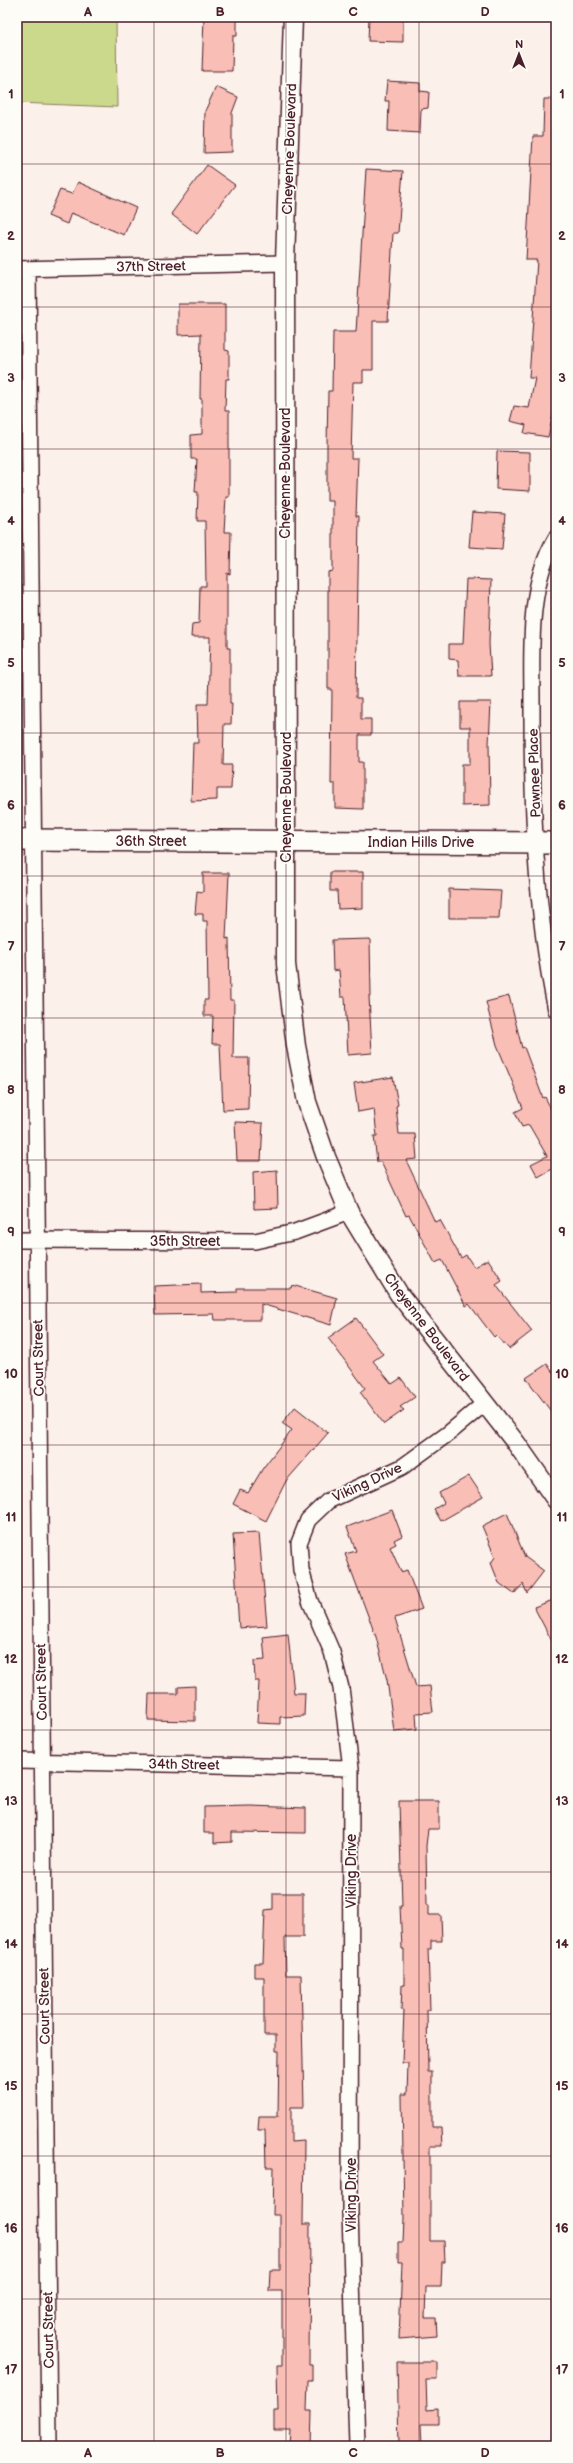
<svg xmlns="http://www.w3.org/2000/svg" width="573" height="2463" viewBox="0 0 573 2463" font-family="'Balsamiq Sans',sans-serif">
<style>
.green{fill:#cbd98d;stroke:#8a7c5c}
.building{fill:#f9beb5;stroke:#4a1f2b}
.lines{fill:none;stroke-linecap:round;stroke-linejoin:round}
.minor-casing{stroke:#4a1f2b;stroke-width:18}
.tertiary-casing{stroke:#4a1f2b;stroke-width:21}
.secondary-casing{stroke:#4a1f2b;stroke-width:24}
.minor{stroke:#fdfcf7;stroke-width:15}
.tertiary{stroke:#fdfcf7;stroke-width:18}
.secondary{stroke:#fdfcf7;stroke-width:21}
.grid{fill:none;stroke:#4a1f2b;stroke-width:1;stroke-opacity:0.55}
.labels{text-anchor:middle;stroke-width:3.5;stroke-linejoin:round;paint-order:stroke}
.street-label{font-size:14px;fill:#4a1f2b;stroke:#fdfcf7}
.neatline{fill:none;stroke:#4a1f2b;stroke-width:1.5}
.grid-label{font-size:13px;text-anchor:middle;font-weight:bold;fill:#4a1f2b}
</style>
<rect width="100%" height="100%" fill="#fcf0ea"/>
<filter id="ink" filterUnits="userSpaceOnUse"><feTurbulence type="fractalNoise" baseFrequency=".025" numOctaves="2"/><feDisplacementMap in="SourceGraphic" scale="8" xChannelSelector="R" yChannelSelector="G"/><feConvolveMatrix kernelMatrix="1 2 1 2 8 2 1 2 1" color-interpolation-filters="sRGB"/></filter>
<g filter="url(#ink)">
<path class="green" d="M17,17H116L117,107L17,103Z"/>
<path class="building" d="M204,17H237V36H233L232,71H202Z
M369,17H403V42L368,41Z
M387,81L420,83V91L429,92L428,108L421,109L420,133L388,131L389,101H385Z
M216,87L238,97L232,113V152L204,153L205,111Z
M544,99H556L554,355H556V401L548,437L524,433L526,425L510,421L514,406L529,408L535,378H529L537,260H526L533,136H543Z
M207,165L235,185L197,234L171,214Z
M366,169L403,171L398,233H393L388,321H373V370H363V382H353L351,458H358L356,516H359L356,698H361V719H371V735H359V762H363V809L335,808V784H331L332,689H328V572L333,571V501H327V445L328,391H332L333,332H356Z
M78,182L136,208L124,235L71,213L67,224L48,216L60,190L72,194Z
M178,304H225V350L229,351V379H226L225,411H229V497H226L224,532H231L230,574L227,573V648H230V704H232L231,724H224L223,765H232L231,789H217V800L191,801L193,743H198L197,704H208L210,637H191L192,624L199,623L200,586H206L205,521H197L198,492H195L197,459H191V435L202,434V399H200L201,334L178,335Z
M497,451L530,452V491L496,489Z
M472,512L505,514L502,549L469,547Z
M466,579L491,580L489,644L491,676H459L458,660L449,659V644H463Z
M460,702H491L489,744L490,805L462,806V764H470V727H460Z
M330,872H363V908L338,909L337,891H330Z
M203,873H229L226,939L229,938L230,1000H234L233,1058H249L248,1109L223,1110L220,1044H212L213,1016H204V1000H208L207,921H203V914H195L197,891L203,892Z
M449,889L501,891L499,918H449Z
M370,939L371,996H369L372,1053L348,1055L345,997H341L339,970L333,971L332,940Z
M509,996L522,1048L524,1047L543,1098L545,1097L556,1119V1171L554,1168L538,1177L531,1164L547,1156L529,1125L522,1127L515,1112L523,1108L497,1045L486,1002Z
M393,1077L398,1105L396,1106L399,1134H415L417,1159L406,1160L435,1222L440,1220L461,1258L466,1255L474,1267L488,1259L502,1281L496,1285L532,1331L509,1349L496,1335L494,1337L469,1304L466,1306L442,1260L435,1263L409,1215L406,1216L381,1162H377L374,1136H377L374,1109L358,1112L354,1083Z
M235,1122L263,1123L261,1161H237Z
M277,1170L278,1208L254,1209L253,1172Z
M201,1284V1293L237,1292V1288H291L292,1285L337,1298L331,1325L261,1304V1320H215L214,1314L155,1315L154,1286Z
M356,1318L383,1354L373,1361L392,1384L401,1378L415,1397L400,1407L404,1410L384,1424L360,1392L365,1388L328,1338Z
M547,1364L556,1377V1418L526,1378Z
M295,1407L328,1433L286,1481L266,1521L233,1504L240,1490L248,1493L263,1468L292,1430L282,1423Z
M469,1476L483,1497L441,1521L434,1509L444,1503L439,1493Z
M392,1510L402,1536L394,1540L396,1544L390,1547L401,1572L407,1570L422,1609L395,1618L416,1687L430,1686L433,1712L416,1713L417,1729L394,1731L387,1680L376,1637L345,1554L356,1551L347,1527Z
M507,1513L525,1557L544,1571L527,1593L523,1584L514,1594L499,1583L491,1563L495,1557L482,1526Z
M259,1533L267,1626L239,1628L233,1534Z
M556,1599V1649L534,1607Z
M288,1634L294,1693H305L304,1716L280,1717V1724L257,1723L259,1681H255L254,1661L265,1660L263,1637Z
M195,1686V1721L148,1720L149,1694H178V1687Z
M399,1801H439V1829H428L426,1846L427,1905H429V1915H441L442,1941H431V1949H428L430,2010H427L428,2072H432V2127H441L442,2146H430V2241H444L445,2262H442L441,2287H426L425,2318H436L437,2336L399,2339L402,2262H398V2242H403L404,2219L402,2094H407L408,2063H402L404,2010H401L402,1985H404V1949H402L400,1906H402Z
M250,1806L306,1808V1833L232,1832V1842L214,1843V1833H204V1807Z
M273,1893H303V1937H285L286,1975H301L304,2107H291V2142L304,2141L303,2224H310L309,2365H312V2380H308L307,2411H312L311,2446H289L290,2430H274V2411H278L277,2366H282V2291H269L270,2270H280V2215H273L274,2167H266L265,2130H258L259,2116H278L279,2051H276V2035H264V1977H254V1963H263L265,1910L273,1909Z
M397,2362H437V2379H426L427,2410L438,2409V2424H421L422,2446H399Z"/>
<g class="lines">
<defs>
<path id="minor" d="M17,269L285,263
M28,269L49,2446
M556,538C527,586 532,650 532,704C532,806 535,910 556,1010
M17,1240L255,1241L295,1232L349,1212
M17,1761L351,1768
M357,2446L350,2212L351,1768L341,1688L332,1652L310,1601L301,1570L299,1543L308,1520L328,1501L402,1467L449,1433L485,1403"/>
<path id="tertiary" d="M293,17L285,263L286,842V964L296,1046L307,1102L326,1157L349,1212L399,1294L516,1443L556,1500"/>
<path id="secondary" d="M17,840L556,843"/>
</defs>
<use href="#minor" class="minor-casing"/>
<use href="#tertiary" class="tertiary-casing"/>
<use href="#secondary" class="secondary-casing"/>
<use href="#minor" class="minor"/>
<use href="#tertiary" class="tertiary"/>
<use href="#secondary" class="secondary"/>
</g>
</g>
<path class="grid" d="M154,17V2446M286,17V2446M419,17V2446M17,164H556M17,307H556M17,449H556M17,591H556M17,733H556M17,876H556M17,1018H556M17,1160H556M17,1303H556M17,1445H556M17,1587H556M17,1730H556M17,1872H556M17,2014H556M17,2156H556M17,2299H556"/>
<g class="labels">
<g class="street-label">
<text transform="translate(289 149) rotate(-88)" y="5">Cheyenne Boulevard</text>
<text transform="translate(151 266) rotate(-1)" y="5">37th Street</text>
<text transform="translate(285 473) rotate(-90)" y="5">Cheyenne Boulevard</text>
<text transform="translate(534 773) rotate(-92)" y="5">Pawnee Place</text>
<text transform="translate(286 797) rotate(-90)" y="5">Cheyenne Boulevard</text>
<text x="151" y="846">36th Street</text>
<text x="421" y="847">Indian Hills Drive</text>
<text x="185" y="1246">35th Street</text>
<text transform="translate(427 1327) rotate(53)" y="5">Cheyenne Boulevard</text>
<text transform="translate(38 1358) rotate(-91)" y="5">Court Street</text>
<text transform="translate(367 1482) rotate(-25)" y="5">Viking Drive</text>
<text transform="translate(41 1682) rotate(-91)" y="5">Court Street</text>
<text transform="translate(184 1764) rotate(1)" y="5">34th Street</text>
<text transform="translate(351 1871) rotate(-90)" y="5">Viking Drive</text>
<text transform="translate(44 2006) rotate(-91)" y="5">Court Street</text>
<text transform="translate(351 2195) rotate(-90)" y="5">Viking Drive</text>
<text transform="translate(48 2330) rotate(-91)" y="5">Court Street</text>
</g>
</g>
<rect width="573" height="2463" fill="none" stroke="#fdfcf7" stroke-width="44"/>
<g transform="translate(519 54)" stroke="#fdfcf7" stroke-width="3" paint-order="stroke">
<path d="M0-3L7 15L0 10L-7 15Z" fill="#4a1f2b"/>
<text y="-6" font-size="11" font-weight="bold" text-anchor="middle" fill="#4a1f2b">N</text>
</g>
<rect x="22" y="22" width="529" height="2419" class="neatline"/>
<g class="grid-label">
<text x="88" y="16">A</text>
<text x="220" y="16">B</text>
<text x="353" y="16">C</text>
<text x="485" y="16">D</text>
<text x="11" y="98">1</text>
<text x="562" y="98">1</text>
<text x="11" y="240">2</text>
<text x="562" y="240">2</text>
<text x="11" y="382">3</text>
<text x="562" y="382">3</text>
<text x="11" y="525">4</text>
<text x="562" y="525">4</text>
<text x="11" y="667">5</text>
<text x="562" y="667">5</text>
<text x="11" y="809">6</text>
<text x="562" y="809">6</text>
<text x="11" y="951">7</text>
<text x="562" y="951">7</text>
<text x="11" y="1094">8</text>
<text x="562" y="1094">8</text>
<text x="11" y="1236">9</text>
<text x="562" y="1236">9</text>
<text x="11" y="1378">10</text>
<text x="562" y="1378">10</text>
<text x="11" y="1521">11</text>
<text x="562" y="1521">11</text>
<text x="11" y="1663">12</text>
<text x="562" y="1663">12</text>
<text x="11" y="1805">13</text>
<text x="562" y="1805">13</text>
<text x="11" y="1948">14</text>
<text x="562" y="1948">14</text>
<text x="11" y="2090">15</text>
<text x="562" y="2090">15</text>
<text x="11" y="2232">16</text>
<text x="562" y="2232">16</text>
<text x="11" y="2374">17</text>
<text x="562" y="2374">17</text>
<text x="88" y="2457">A</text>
<text x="220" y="2457">B</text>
<text x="353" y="2457">C</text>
<text x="485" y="2457">D</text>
</g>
</svg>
